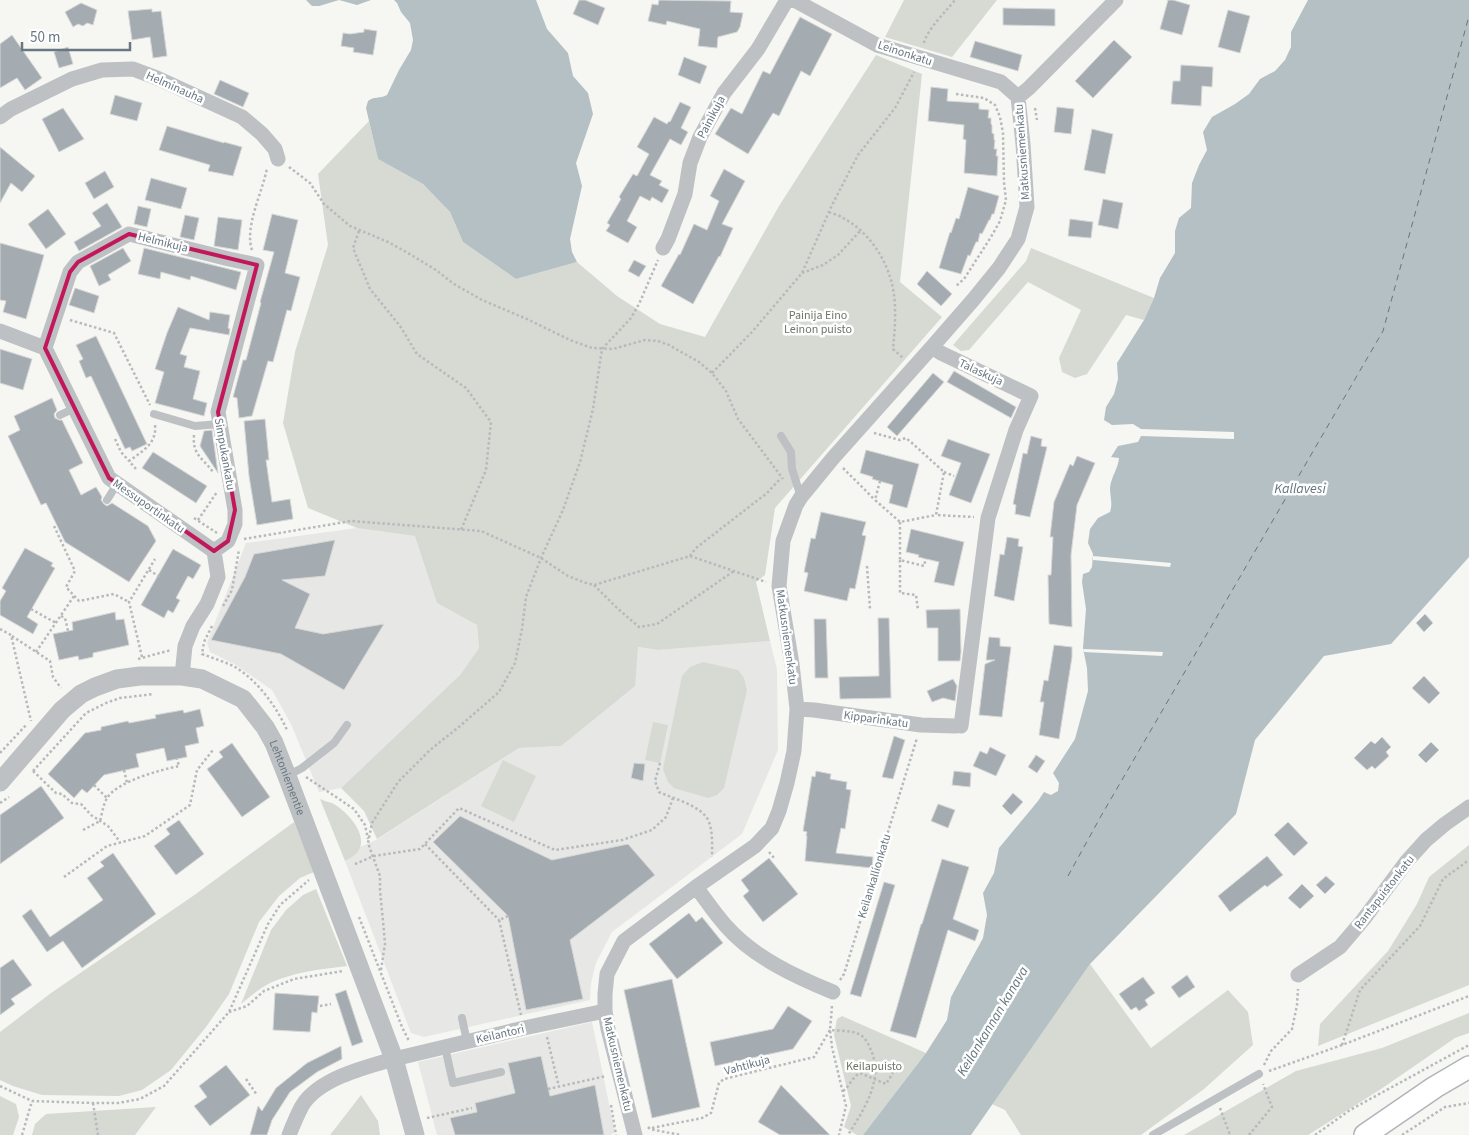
<svg xmlns="http://www.w3.org/2000/svg" width="1469" height="1135" viewBox="0 0 1469 1135" font-family="'Source Sans 3',sans-serif">
<style>
.built{fill:#e7e7e6}
.green{fill:#d6dad3}
.water{fill:#b4c0c3}
.pier{fill:#f6f6f3}
.lines{fill:none;stroke-linecap:round;stroke-linejoin:round}
.ferry{stroke:#64777d;stroke-width:1;stroke-dasharray:6 5;stroke-linecap:butt}
.building{fill:#a4acb1;stroke:#d7d7d6}
.secondary-casing{stroke:#b0b5b9;stroke-width:24}
.path{stroke:#b7babc;stroke-width:2.5;stroke-dasharray:2.5 2.5;stroke-linecap:butt}
.service{stroke:#bdc1c4;stroke-width:8}
.minor{stroke:#bdc1c4;stroke-width:15}
.tertiary{stroke:#bdc1c4;stroke-width:19}
.secondary{stroke:#fff;stroke-width:21}
.marked{fill:none;stroke:#c2185b;stroke-width:4;stroke-linejoin:round}
.labels{text-anchor:middle;stroke-width:5;stroke-linejoin:round;paint-order:stroke}
.street-label{font-size:12px;fill:#687781;stroke:#fff}
.park-label{font-size:12px;fill:#6b7966;stroke:#fff}
.water-label{font-size:14px;font-style:italic;fill:#64777d;stroke:#fff}
</style>
<rect width="100%" height="100%" fill="#f6f6f3"/>
<path class="built" d="M357,528L416,536L437,603L477,625L479,648L460,675L341,788L319,792L291,724L272,690L236,665L210,652L207,643L246,543Z
M770,641L777,669L778,750L742,834L612,932L596,963L591,983L590,1000L424,1037L411,1033L345,861L355,855L360,847L378,839L519,748L561,746L638,647L658,650Z
M592,1022L615,1132L611,1135H437L418,1062Z"/>
<path class="green" d="M904,0H997L952,57L885,37Z
M876,55L922,74L900,282L942,317L775,508L765,575L756,582L770,641L658,650L638,647L635,686L561,746L519,748L377,839L364,811L341,788L460,675L479,648L477,625L437,603L415,536L357,528L308,508L283,423L295,352L328,245L318,174L369,121L378,159L423,184L450,212L463,242L516,279L577,262L617,296L660,324L705,337L779,206Z
M1031,248L1154,298L1144,320L1126,315L1087,374L1075,378L1062,372L1059,358L1081,310L1028,282L969,350L961,351L953,345L1026,261Z
M703,662L738,670L744,678L747,690L724,788L717,795L708,798L674,788L668,782L663,769L682,676L690,667Z
M653,722L668,725L660,763L645,760Z
M503,760L536,776L514,822L481,806Z
M320,799C324,801 328,802 332,803C347,811 372,837 356,854C353,857 348,859 345,861Z
M294,822L314,872L300,878L279,896L259,922L229,994L206,1027L171,1070L142,1090L119,1096L42,1095L13,1086L0,1080V1032L51,993L193,896Z
M1469,845V985L1318,1046L1320,1024L1388,951L1417,904L1429,877Z
M316,889L347,966C321,969 294,972 270,983C260,988 250,997 241,1004L271,930L286,910L303,895Z
M1090,964L1151,1048L1228,990L1248,1012L1253,1045L1204,1089L1141,1135H1021L1005,1110L992,1104Z
M1469,1013V1033L1455,1038L1381,1089L1308,1135H1184L1296,1071L1382,1048Z
M842,1016L926,1053L863,1135H857L844,1127L851,1106L834,1035L837,1019Z
M361,1095L378,1121L380,1135H330Z
M0,1096L16,1104L19,1117L13,1135H0Z
M156,1107L135,1135H32L35,1124L46,1114Z"/>
<path class="water" d="M306,0H371L357,5L339,0L319,6H312Z
M394,0H536L547,29L568,53L573,76L588,93L593,114L576,163L582,186L570,239L572,252L577,262L516,279L463,242L450,212L423,184L378,159L366,108L368,101C374,96 380,99 387,95L399,70L411,50L413,40L410,23L401,12L397,3Z
M1308,0H1469V557L1391,644L1324,656L1255,740L1236,814L1090,964L971,1135H863L926,1053L947,1020L951,997L983,938L987,915L983,893L994,873L999,848L1038,801L1044,792L1051,795L1058,791L1059,783L1053,773L1075,739L1088,691L1087,668L1083,648L1086,609L1082,582L1083,574L1089,572L1092,567L1093,554L1088,543L1090,529L1098,518L1110,512C1113,503 1110,497 1110,488C1111,477 1118,469 1119,458L1111,457L1118,446L1138,442L1141,436V429L1133,424L1112,425L1104,420L1106,407L1114,394L1118,379L1117,363L1144,320L1154,298L1160,278L1175,253V231L1179,218L1191,208L1192,183L1199,165L1207,150L1203,132L1212,117L1235,104L1249,94L1260,79L1275,71L1285,60L1291,47V32Z"/>
<path class="pier" d="M1141,429L1234,432V439L1141,436Z
M1093,556L1171,563L1170,567L1093,560Z
M1083,649L1163,652L1162,656L1084,652Z"/>
<g class="lines">
<path class="ferry" d="M1068,876L1101,816L1383,331L1469,16"/>
</g>
<path class="building" d="M579,0H585L605,8L598,25L573,14Z
M659,0L731,1L730,12L743,13L740,27L737,32L718,37L717,48L698,46L700,29L667,21L666,25L648,21L652,4L658,5Z
M1168,0H1173L1190,5L1182,35L1160,29Z
M81,3L97,10L93,25L87,23L83,26L78,24L73,27L65,12Z
M1003,8L1055,9V26L1003,25Z
M152,9V12L161,11L167,56L153,58L150,37L132,40L128,11Z
M1228,10L1250,16L1240,53L1218,47Z
M800,17L832,34L810,76L801,71L779,116L773,113L748,154L715,134L731,108L742,114L763,71L770,74Z
M364,29L377,31L373,55L353,52L354,48L341,46L343,33L350,34L364,32Z
M12,35L42,78L25,90L17,78L0,88V44Z
M1114,40L1132,57L1093,98L1075,81Z
M975,41L1022,55L1018,71L970,57Z
M68,47L73,64L59,68L54,52Z
M684,57L707,66L700,84L678,75Z
M1181,65L1213,67L1212,87L1202,86L1201,106L1171,104L1173,81H1180Z
M220,80L249,93L243,107L214,94Z
M931,87L948,89L947,101L979,103V109L989,110L988,118H991V124L992,125V133L994,134V140H995L994,149H997L996,156H998L997,176L964,173L966,140L963,139L964,125L928,121Z
M115,95L142,103L137,121L110,114Z
M680,102L691,107L681,128L688,132L681,145L670,139L650,175L662,181L659,185L669,190L662,203L652,197L650,201L640,196L627,221L637,227L628,243L606,231L610,225L607,223L621,199L619,197L633,174L637,176L649,154L637,147L654,117L667,124L669,121L670,122Z
M1057,107L1074,109L1071,134L1054,132Z
M63,108L84,139L59,152L42,119Z
M167,126L224,143V142L242,147L233,176L208,171L210,165L159,150Z
M1092,129L1113,134L1105,174L1084,170Z
M0,147L35,176L22,192L11,183L0,203Z
M724,169L745,181L722,224L733,228L720,257L719,256L693,304L661,286L679,254L680,255L694,224L707,230L719,201L710,196Z
M105,171L114,187L94,199L85,183Z
M151,178L187,188L181,209L145,200Z
M968,187L999,196L994,214H992L990,220H989L982,234L980,233L978,242H976L970,256L968,255L961,274L939,268L950,232L951,233L956,218L959,219Z
M1103,199L1123,203L1118,229L1098,225Z
M107,203L122,227L79,251L74,242L101,226L92,213Z
M138,206L151,209L147,227L134,224Z
M48,209L66,234L46,249L28,224Z
M272,214L298,220L285,273L300,277L291,311L287,310L273,362L268,361L252,416L239,418L237,398L233,397L243,360H246L261,303L260,302L274,252L263,250Z
M185,215L199,218L194,240L180,237Z
M218,217L242,220L238,250L214,246Z
M1070,219L1093,222L1091,238L1068,236Z
M0,243L44,255L26,319L3,312L6,301L0,300Z
M123,248L131,261L108,275L111,280L99,286L90,266Z
M144,248L241,272L236,290L191,276L190,280L161,272L160,279L138,274Z
M634,260L646,266L639,277L628,271Z
M927,271L952,294L941,306L917,284Z
M75,288L99,296L94,313L69,305Z
M178,307L209,320L210,312L230,315L228,328L230,329L229,335L190,328L180,354L187,356L184,367L200,371L193,399L207,403L204,416L155,403L164,372L155,369L167,333Z
M96,336L147,444L132,451L130,447L125,449L91,376L86,378L79,361L83,359L76,345Z
M0,349L32,359L23,390L0,383Z
M954,371L1016,407L1011,418L947,382Z
M933,373L944,382L897,436L887,427Z
M52,398L57,410L54,414L55,418L59,420H62L83,463L69,470L81,495L96,487L102,497L101,500L104,504L107,506L112,503L148,526L156,541L129,582L65,542L46,503L41,505L8,436L20,430L14,416Z
M265,419L269,460H266L272,502L290,499L293,519L257,525L249,476L244,421Z
M212,430L218,473L200,446L204,431Z
M1031,436L1042,439L1041,446L1047,447L1030,517L1015,514L1016,505L1013,504L1023,453L1027,454Z
M948,439L990,454L971,503L949,495L961,463L941,456Z
M866,450L919,464L907,508L889,503L893,485L872,479L873,477L860,473Z
M153,452L207,486L196,503L142,468Z
M1077,456L1095,463L1077,505L1071,555L1072,627L1049,624L1048,575H1051L1053,537H1050L1054,502L1070,464L1073,466Z
M821,512L866,522L862,535L866,536L855,589L850,588L847,601L804,591L808,573L804,572L811,538L815,539Z
M911,529L964,542L954,586L934,582L939,562L918,557L919,555L906,552Z
M1007,537L1019,539L1018,546L1023,547L1014,601L994,596L1000,554L1004,555Z
M335,540L325,576L282,580L310,594L295,628L323,634L384,624L344,690L281,654L211,640L245,577L254,554Z
M25,548L53,563L51,566L55,568L27,617L38,624L33,634L0,615V601L6,591L2,588Z
M173,549L201,565L193,579L188,576L176,598L180,600L173,613L168,610L164,618L141,605Z
M960,609L961,652L960,661H938V628H927L926,610Z
M115,612L116,620L124,619L129,645L93,653V657L79,660L78,656L59,660L53,634L73,630L72,622Z
M1425,614L1433,623L1424,632L1416,623Z
M878,618H889L891,698L840,699L839,677L879,676Z
M814,619H826L828,678H815Z
M989,637L1000,638V646L1011,647L1002,717L979,715L985,664L995,660H986Z
M1054,645L1072,647V657L1059,739L1039,735L1044,702H1040L1044,680L1048,681Z
M1424,676L1440,693L1429,704L1412,688Z
M953,679L957,686L955,701L943,698L932,702L927,691Z
M200,709L204,726L196,728L199,743L185,746L187,757L167,761L164,748L136,754L139,767L104,775L87,793L82,789L74,798L48,774L85,733L101,730V727L128,721L129,723L156,718L155,715L183,710L184,713Z
M894,736L905,740L893,779L882,777Z
M1382,737L1391,747L1386,752L1389,756L1375,769L1372,766L1367,770L1354,758L1371,741L1375,744Z
M1431,742L1439,750L1426,763L1418,755Z
M232,743L270,797L242,817L207,769L223,757L219,752Z
M990,747L1006,755L996,776L973,766L980,751L987,754Z
M1036,755L1045,761L1037,773L1028,767Z
M634,763L645,764L643,781L631,778Z
M816,771L831,774L830,779L847,782L846,789L851,790L845,829L841,828L836,853L873,857L872,868L805,861L807,836H806L807,832L803,831L812,776L815,777Z
M954,771L971,773L970,787L952,785Z
M41,786L64,818L0,864V815Z
M1013,793L1023,802L1011,815L1002,806Z
M938,804L955,810L948,828L931,821Z
M460,816L552,860L628,844L655,875L570,940L583,999L526,1010L508,916L433,842Z
M179,820L204,854L176,875L154,846L170,834L166,829Z
M1288,822L1308,843L1294,856L1274,835Z
M113,853L156,914L82,968L63,941L47,952L22,916L31,909L50,937L103,900L87,878L104,866L100,862Z
M1267,856L1283,875L1267,887L1265,885L1230,912L1218,896Z
M769,858L798,894L763,922L743,896L749,891L741,880Z
M942,859L969,867L953,919L979,930L975,941L948,930L916,1038L890,1031L921,924H922Z
M1326,876L1335,884L1325,894L1316,885Z
M884,882L895,885L861,997L850,994Z
M1302,884L1314,896L1300,909L1288,898Z
M689,913L696,922L702,917L723,943L677,979L649,944Z
M13,959L32,985L11,999L15,1004L0,1015V968Z
M1187,975L1195,987L1179,998L1171,987Z
M1143,977L1155,993L1145,1000L1148,1005L1139,1011L1136,1007L1131,1010L1119,994Z
M672,979L700,1107L652,1118L624,990Z
M346,990L363,1042L352,1046L335,994Z
M275,993L319,996L317,1013L312,1012L310,1032L273,1030Z
M788,1006L812,1021L793,1049L715,1066L710,1042L773,1029Z
M341,1046L342,1059L317,1072L290,1092L272,1120L267,1135H250L258,1106L262,1111L276,1088L307,1063Z
M541,1056L550,1096L595,1085L604,1135H455L450,1118L477,1112L475,1103L515,1093L508,1063Z
M226,1065L250,1095L210,1126L194,1106L207,1097L199,1086Z
M781,1085L830,1135H780L758,1122Z"/>
<g class="lines">
<defs>
<path id="secondary" d="M1365,1135L1435,1087L1469,1067"/>
</defs>
<use href="#secondary" class="secondary-casing"/>
<path class="path" d="M924,43C926,31 947,10 955,0
M956,94L984,98L995,105L1000,117L1003,133L1004,182L1006,200L1000,221L991,237L964,279L956,286
M1035,108L1037,120
M289,167L310,183L324,204L350,226L388,242L408,253L436,270L454,284L482,300L527,319L570,340L592,348L613,349L645,340L658,341L669,345L699,362L712,373L726,391L738,419L783,479
M829,212C833,214 839,215 843,218C867,230 886,258 892,284C897,305 895,328 893,349L903,358
M359,231L353,248L370,289L400,326L417,354L466,388L491,422L486,470L461,530
M252,250C244,227 263,191 267,168
M802,273L823,265L838,255L861,230
M70,320L114,333L150,405
M712,373L752,332L802,273L832,205L858,155L895,108L914,72
M874,433L900,440L906,438L912,443L944,472L936,515L974,517
M194,435C192,455 203,458 213,472
M115,439L121,452L129,461
M843,468L875,500
M136,469L129,461C143,451 157,443 155,425
M944,472L954,476
M880,481L875,500L900,522L936,515
M194,518L217,533
M198,520L217,492
M900,522V560L924,566L926,558
M54,526L75,571L66,587L79,601L114,594L129,602
M244,539L351,521L481,531L541,558L568,576L583,582L594,585L690,556L766,582
M690,556L696,548L767,493L781,478
M900,560V593L916,595L918,610
M867,566L870,609
M149,570L160,577
M594,585L616,607L639,627L657,624L734,571
M223,606L232,590L239,550
M31,609L56,623
M61,616L65,618L68,631
M212,626L204,642L202,654C213,658 225,662 235,667C258,681 276,706 287,730
M0,629L11,635L31,721
M12,636L50,661L53,677L61,688
M36,652L74,596
M142,657L129,602L155,559
M138,659L171,650
M0,753L27,724
M660,763L655,781L659,792C674,799 703,806 709,822C713,833 712,846 712,857
M124,770L127,783
M33,771L86,713L106,703L120,698L154,694
M33,771L56,793L62,794L72,803L81,804L91,815L108,826L120,842
M306,777L354,809L365,825L368,839
M94,785L107,798
M0,803L9,797
M83,830L100,821C102,814 103,805 107,798C118,781 160,770 179,766L177,759
M425,844L499,920
M769,852L774,858
M355,864L374,856L420,849L459,808L555,850L622,840L652,830L666,817L673,798
M64,877L107,846L145,836L190,805L197,770L213,750
M508,916L499,920L521,1015
M359,917L402,1027L409,1041
M381,970L385,944L384,932L380,890V876L368,843L372,823L398,782L430,750L460,726L499,692L515,663L522,629L526,597L541,558L563,510L580,462L593,409L602,349L631,318L639,304L658,260
M840,980L844,974L917,738
M320,1006L331,1004
M832,1006L830,1030L832,1047L846,1106L839,1135
M229,1012L247,1006L264,991L294,979L343,971
M547,1037L559,1087
M1342,1045L1360,990L1420,926L1443,879L1469,860
M1264,1065L1271,1051L1292,1029L1297,1005L1298,989
M1269,1071L1342,1045L1469,996
M246,1079L257,1095
M0,1086L32,1101L93,1103H118L140,1099L164,1086L229,1012L268,924L280,905L309,880
M548,1089L606,1076
M843,1091C850,1086 852,1077 860,1073L886,1084L893,1073
M93,1103L98,1135
M611,1105L616,1135
M1220,1108L1230,1135
M427,1118L472,1108
M648,1127L650,1129L680,1135
M652,1128L702,1118L711,1113L719,1083L724,1079L814,1057L830,1030C840,1031 852,1030 861,1035C865,1038 868,1043 870,1048C885,1079 864,1109 848,1135
M22,1135L32,1101
M1249,1135L1272,1107L1263,1084
M1315,1135L1350,1110L1469,1045
M1402,1135L1445,1107L1469,1103"/>
<path class="service" d="M154,414L195,426L220,424
M60,415L75,408
M781,436L791,452L792,469L801,497
M107,500L117,484
M287,776L302,768L334,743L347,725
M462,1018L467,1042
M445,1047L453,1083L501,1072
M1153,1135L1259,1074"/>
<path class="minor" d="M794,0L877,45L1001,82L1018,97
M1018,97L1029,88L1116,0
M0,117L11,109L72,79L102,70L133,69L157,78L242,117L262,134L275,149L278,159
M663,248L668,239L685,194L690,163L700,137L724,93L758,49L787,0
M0,331L45,348L109,478L214,551L218,577L207,604L193,626L185,646L182,676
M932,347L941,353L1031,396L1016,430L988,518L961,726
M45,348L70,272L78,262L129,234L229,259L257,265L218,412L235,510V524L228,541L214,551
M797,709L814,710L921,725L956,726
M696,887C706,900 715,914 726,926C753,957 796,977 833,992
M1298,975L1340,947L1363,920L1407,861L1426,840L1445,824L1469,807
M289,1135C293,1125 297,1115 302,1106C318,1079 365,1067 394,1059L524,1028L605,1011
M635,1135L608,1029L605,1011V994L607,974L624,941L696,887L755,846L772,828L779,811L787,783L794,751L797,709L792,664L779,586L783,541L796,505L801,497L833,458L932,347L973,300L999,268L1018,239L1027,207L1023,144L1018,97"/>
<path class="tertiary" id="s1" d="M0,782L62,710L81,694L95,687L117,679L140,676H182L202,679L243,699L265,727L274,743L287,776L394,1059L415,1135"/>
<use href="#secondary" class="secondary"/>
</g>
<path class="marked" d="M129,234L257,265L218,412L235,510L228,541L214,551L109,478L45,348L70,272L78,262Z"/>
<g class="labels">
<g class="street-label">
<text transform="translate(905 53) rotate(18)" y="4">Leinonkatu</text>
<text transform="translate(175 87) rotate(24)" y="4">Helminauha</text>
<text transform="translate(711 117) rotate(-62)" y="4">Painikuja</text>
<text transform="translate(1022 152) rotate(-94)" y="4">Matkusniemenkatu</text>
<text transform="translate(163 242) rotate(14)" y="4">Helmikuja</text>
<text transform="translate(981 372) rotate(25)" y="4">Talaskuja</text>
<text transform="translate(225 454) rotate(80)" y="4">Simpukankatu</text>
<text transform="translate(149 506) rotate(35)" y="4">Messuportinkatu</text>
<text transform="translate(787 637) rotate(82)" y="4">Matkusniemenkatu</text>
<text transform="translate(876 719) rotate(8)" y="4">Kipparinkatu</text>
<text dy="4" stroke="none"><textPath href="#s1" startOffset="381">Lehtoniementie</textPath></text>
<text transform="translate(874 876) rotate(-73)" y="4">Keilankallionkatu</text>
<text transform="translate(1384 892) rotate(-52)" y="4">Rantapuistonkatu</text>
<text transform="translate(500 1034) rotate(-13)" y="4">Keilantori</text>
<text transform="translate(618 1064) rotate(77)" y="4">Matkusniemenkatu</text>
<text transform="translate(747 1065) rotate(-15)" y="4">Vahtikuja</text>
</g>
<g class="park-label">
<text x="818" y="319">Painija Eino<tspan x="818" dy="14">Leinon puisto</tspan></text>
<text x="874" y="1070">Keilapuisto</text>
</g>
<g class="water-label">
<text x="1300" y="493">Kallavesi</text>
<text transform="translate(992 1021) rotate(-59)" y="5">Keilankannan kanava</text>
</g>
</g>
<path d="M22 42v8h108v-8" fill="none" stroke="#687781" stroke-width="2.5"/>
<text x="30" y="42" font-size="15" fill="#687781" stroke="#ffffff" stroke-width="4" paint-order="stroke">50 m</text>
</svg>
